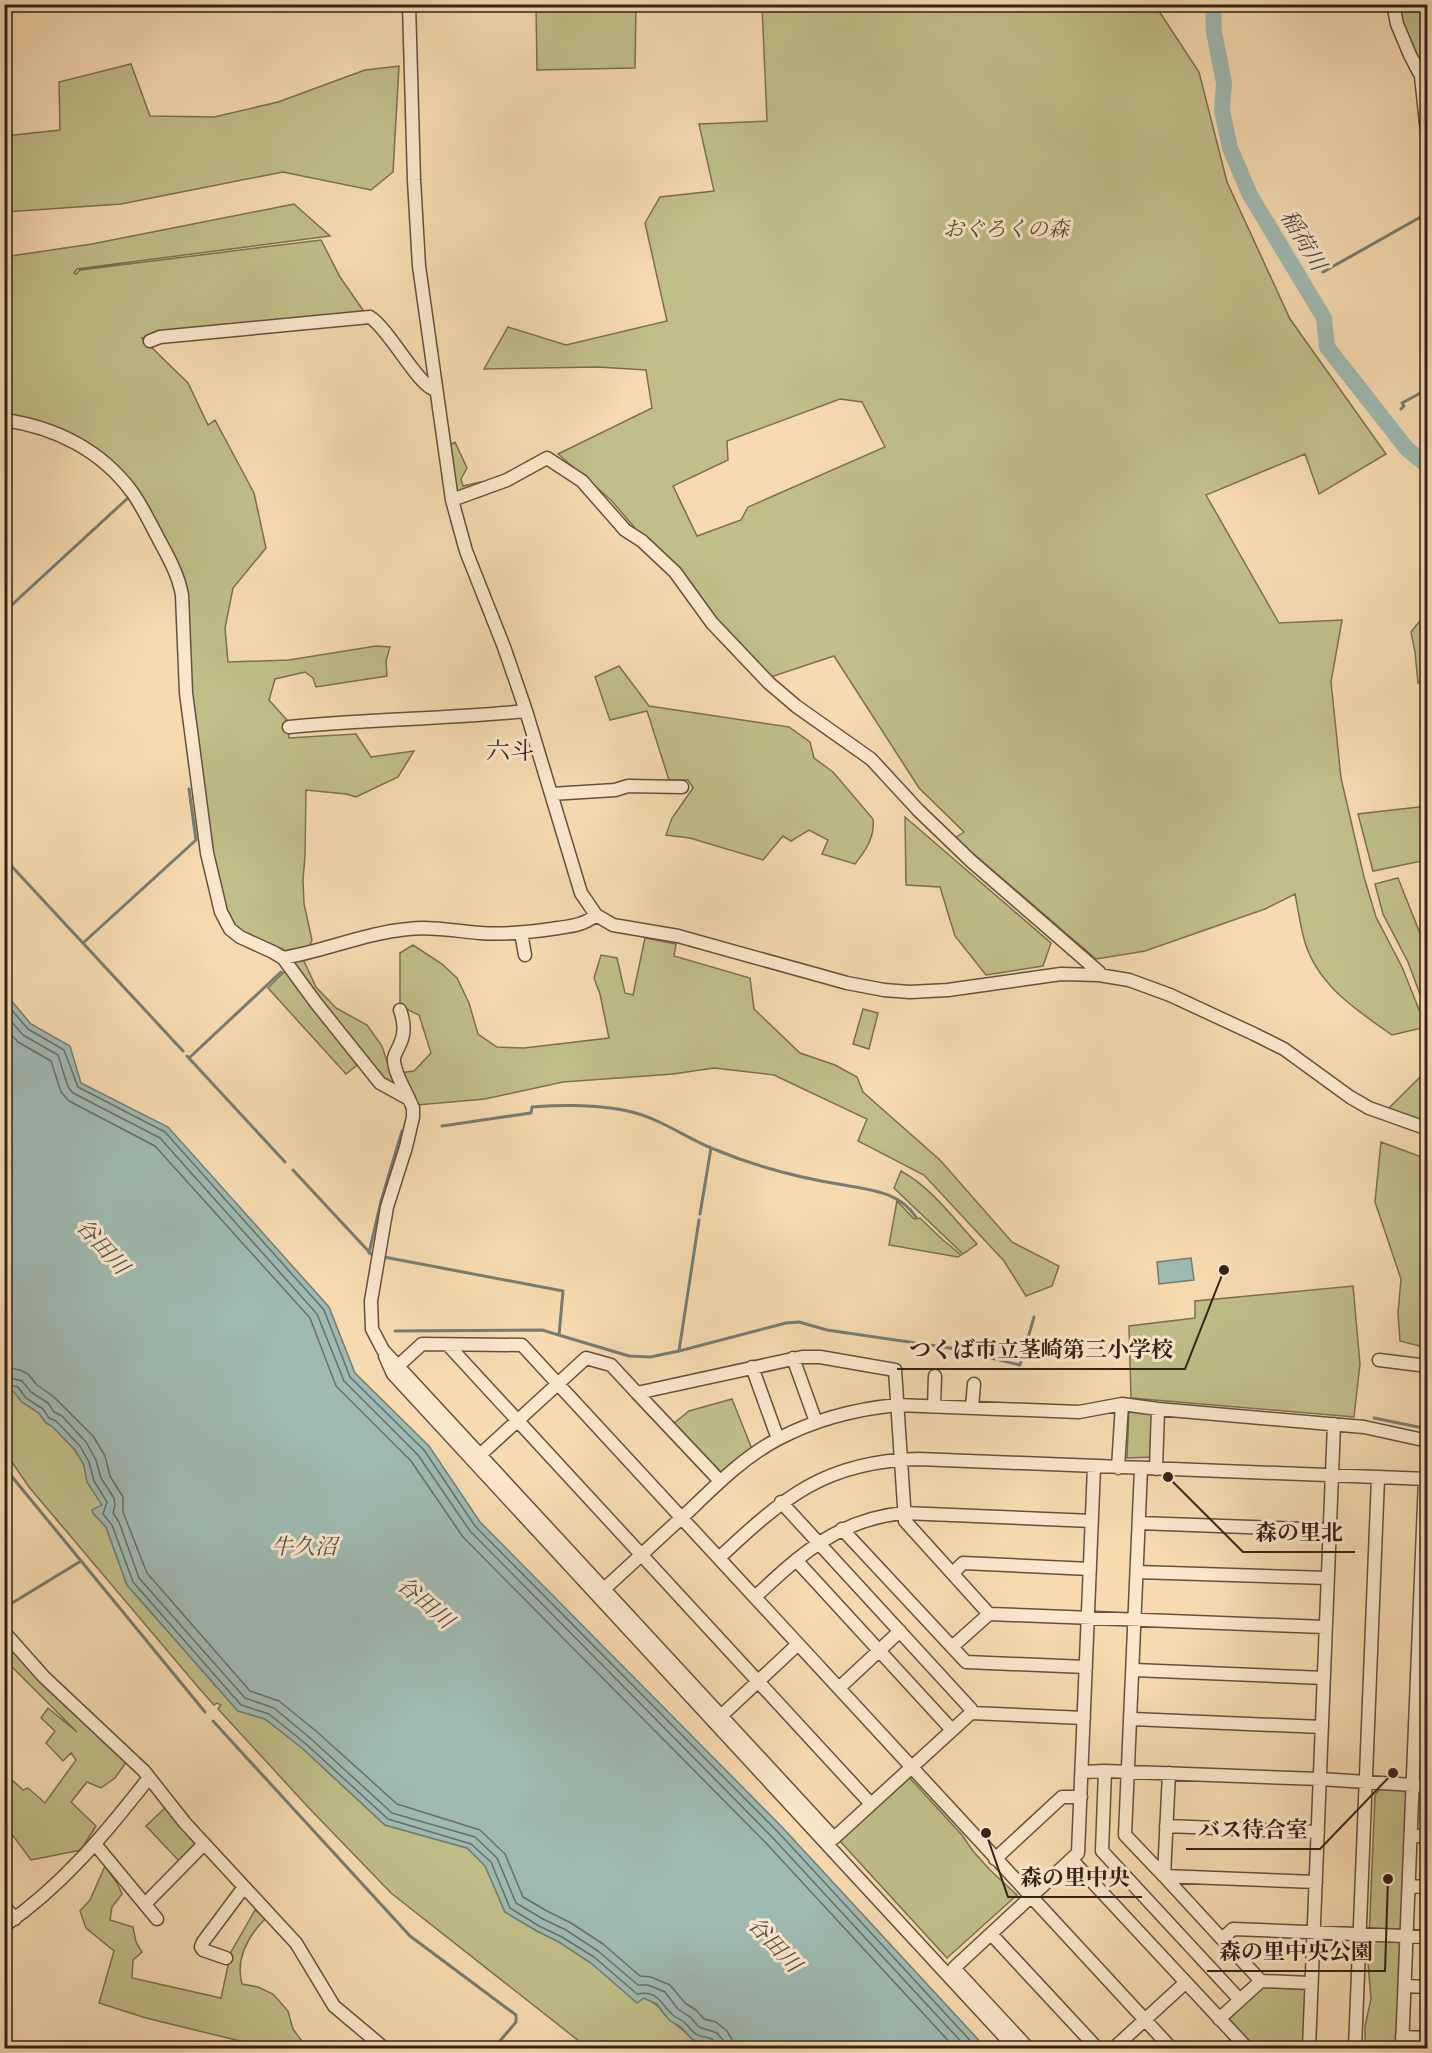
<svg xmlns="http://www.w3.org/2000/svg" width="1432" height="2053" viewBox="0 0 1432 2053" font-family="'IM FELL DW Pica','Noto Serif JP',serif">
<style>
.green{fill:#c1be88;stroke:#7b7050;stroke-width:1.5;fill-rule:evenodd}
.water{fill:#9ebab2;stroke:#747d75;stroke-width:1.5}
.lines{fill:none;stroke-linecap:round;stroke-linejoin:round}
.shore{stroke:#6a6e66;stroke-width:1.5}
.stream{stroke:#747d75;stroke-width:3}
.river{stroke:#9ebab2;stroke-width:16}
.minor-casing{stroke:#66503f;stroke-width:15}
.minor{stroke:#fae7cc;stroke-width:12}
.labels{text-anchor:middle;stroke-width:6;stroke-linejoin:round;paint-order:stroke}
.park-label{font-size:21px;font-style:italic;fill:#584935;stroke:#fae7cc}
.water-label{font-size:22px;font-style:italic;fill:#545047;stroke:#fae7cc}
.quarter-label{font-size:24px;fill:#352219;stroke:#fae7cc}
.leader{fill:none;stroke:#352219;stroke-width:2}
.callout-dot{fill:#352219;stroke:#fae7cc;stroke-width:2}
.callout-label{font-size:22px;text-anchor:middle;font-weight:bold;fill:#352219;stroke:#fae7cc;stroke-width:6;stroke-linejoin:round;paint-order:stroke}
</style>
<rect width="100%" height="100%" fill="#f7dab0"/>
<filter id="stains"><feTurbulence type="fractalNoise" baseFrequency=".00333" numOctaves="4"/><feColorMatrix values="0 0 0 0 .2 0 0 0 0 .09 0 0 0 0 .02 0 0 0 .5 -.17"/></filter>
<radialGradient id="worn" r=".72"><stop offset=".6" stop-color="#630" stop-opacity="0"/><stop offset="1" stop-color="#630" stop-opacity=".3"/></radialGradient>
<path class="green" d="M536,5H636L635,68L537,70Z
M762,5H1155L1199,72L1227,182L1290,319L1386,454L1319,494L1305,454L1206,495L1279,623L1342,620L1331,682L1341,778L1364,877L1376,917L1402,967L1426,1027L1392,1035C1356,1010 1316,984 1304,939C1300,924 1298,909 1295,894L1265,909L1145,951L1096,959L955,838L964,832L919,788L834,656L771,677L705,610L611,500L558,454L652,408L646,370L598,367L484,369L508,327L566,345L667,321L645,223L660,197L714,191L699,124L767,121ZM840,399L862,402L885,447L748,507L741,520L697,536L673,486L728,460L727,441Z
M1398,5H1427V97L1398,10Z
M131,64L150,116L214,117L278,102L365,70L399,66L393,172L371,190L283,172L121,204L5,212V136L60,130L59,82Z
M294,204L330,236L77,269L74,273L76,274L80,270L321,240L340,277L365,313L158,333L142,338L188,383L208,425L215,420L254,493L266,548L233,588L225,628L228,662L289,660L376,646L390,647L386,661L387,676L316,687L313,678L305,672L275,679L269,700L287,720L289,738L356,734L371,757L414,751L398,777L356,797L346,794L306,790L305,856L303,880L304,904L312,940L304,961L316,987L336,1008L367,1025L382,1046L391,1074L414,1071L431,1053L419,1015L400,1006V953L413,945L442,964L457,978L469,1003L478,1034L497,1047L524,1048L609,1038L600,994L594,978L601,955L617,958L625,993L633,995L645,938L676,944L674,956L750,978L754,1009L800,1053L835,1065L857,1077L863,1092L940,1160L1012,1242L1059,1266L1052,1286L1026,1296L1004,1261L924,1175L858,1141L867,1119L774,1075L714,1068L673,1074L563,1082L485,1099L417,1105L383,1080L293,965L283,949C242,936 235,937 220,894L196,750L184,584L102,454L5,416L4,257L92,244Z
M455,442L467,468L461,479L463,486L481,482L482,486L457,492L450,445Z
M1419,622L1427,623L1428,680L1418,683L1415,652L1411,632Z
M619,666L649,706L789,727L810,742L814,758L833,772L873,819C875,837 866,850 855,864L822,854L828,840L809,830L791,841L783,836L763,860L690,838L666,835L672,818L693,788L688,780H669L647,711L610,720L595,677Z
M1427,806V860L1373,871L1358,814Z
M905,817L1051,943L1043,966L986,975L955,936L940,887L906,885Z
M1398,878L1427,951V1013L1408,962L1383,914L1375,884Z
M286,970L357,1065L346,1074L268,988Z
M863,1009L878,1013L869,1049L853,1044Z
M1427,1070V1124L1387,1110Z
M1381,1142L1427,1159V1348L1400,1341L1398,1313L1401,1279L1375,1202Z
M901,1171C932,1188 954,1219 977,1244L963,1254L894,1188Z
M897,1201L914,1219L920,1218L943,1240L961,1255L958,1257L889,1245Z
M1353,1286L1360,1364L1354,1417L1131,1398L1129,1326L1195,1318V1301Z
M4,1389L14,1391L22,1402L39,1413L46,1423L52,1426L75,1450L84,1465L87,1482L103,1505L93,1513L106,1527L127,1585L238,1711L265,1719L302,1748L385,1825L467,1848L485,1865L505,1912L537,1931L559,1942L591,1963L637,2002L644,1998C663,2006 658,2010 670,2020C679,2027 686,2032 693,2040L707,2043L713,2048H626L604,2041L584,2045L391,1893L308,1807L218,1709L221,1705L217,1703L214,1705L198,1687L29,1487L5,1452Z
M732,1399L752,1449L722,1473H719L673,1424L689,1411Z
M1129,1410L1156,1413L1154,1457L1127,1458Z
M4,1637L127,1761L115,1778L101,1788L87,1782L71,1802L96,1826L81,1850L31,1860L5,1825V1783L12,1780L23,1790L28,1788L45,1803L76,1760L71,1753L63,1761L46,1743L55,1731L41,1718L48,1708L77,1732L5,1660Z
M908,1776L962,1835L973,1851L990,1870L1017,1895L947,1958L839,1840Z
M1382,1789L1403,1790L1407,1795L1397,2048H1365V2026L1371,1999L1368,1963L1375,1795L1378,1791Z
M166,1807L200,1844L180,1862L146,1826Z
M105,1866L117,1883L122,1894L112,1907L110,1920L133,1927L136,1942L142,1952L133,1960L132,1978L221,1998L231,1952L255,1910L266,1918C248,1936 235,1958 242,1984L258,1987L273,1994L288,2011L293,2029L307,2048H257L252,2044L146,2018L99,2003L114,1951L86,1928L80,1911L90,1900Z
M1260,1985L1304,1987L1306,1990L1304,2048H1254L1225,2018Z"/>
<path class="water" d="M4,992L31,1024L70,1046L81,1083L168,1127L329,1307L355,1373L429,1446L480,1522L782,1827L986,2048H713L707,2043L693,2040L681,2027L669,2020L657,2004L644,1998L637,2003L591,1963L559,1942L537,1931L505,1912L485,1866L467,1848L385,1825L302,1748L265,1719L238,1711L127,1585L106,1527L93,1513L92,1510L102,1505L87,1482L84,1465L75,1450L52,1426L46,1423L39,1413L22,1402L14,1392L5,1389Z
M1191,1258L1194,1280L1159,1284L1157,1262Z"/>
<g class="lines">
<path class="shore" d="M4,1001L28,1029L64,1050L78,1087L165,1132L324,1310L350,1377L424,1450L475,1526L778,1832L977,2048
M4,1013L23,1035L58,1055L68,1087L73,1093L160,1138L317,1314L344,1381L418,1455L470,1531L772,1837L967,2048
M4,1027L18,1042L51,1061L61,1092L69,1101L155,1146L310,1318L336,1386L411,1461L463,1537L766,1843L955,2048
M4,1367L20,1370L28,1374L37,1385L54,1397L93,1436L105,1456L110,1476L123,1497V1512L147,1573L250,1691L279,1701L316,1731L397,1804L480,1830L505,1854L523,1897L547,1911L571,1923L603,1944L640,1976L651,1977L670,1985L685,2003L696,2010L704,2019L716,2022L726,2030L732,2039L733,2048
M4,1376L22,1381L31,1392L48,1403L54,1412L62,1416L86,1442L96,1460L101,1478L114,1498L115,1505L113,1513L119,1522L139,1578L245,1698L274,1708L310,1738L392,1813L475,1837L497,1858L516,1903L543,1919L566,1930L598,1951L638,1985H648L665,1992L678,2009L690,2017L699,2027L717,2033L723,2040L724,2048
M4,1384L18,1387L26,1398L43,1409L49,1418L56,1421L80,1446L89,1462L94,1481L107,1502L103,1514L112,1525L133,1582L241,1705L269,1714L306,1744L388,1819L471,1844L491,1862L510,1908L539,1926L562,1937L594,1957L637,1994C659,1990 660,2004 674,2016C678,2019 683,2020 686,2024C689,2027 692,2032 696,2034C705,2040 715,2034 717,2048"/>
<path class="stream" d="M1323,272L1426,214
M1401,409L1404,406L1402,403L1428,389
M4,612L129,497
M4,858L183,1051
M83,943L196,840L189,789
M187,1056L285,1162
M189,1058L281,972
M442,1126L531,1113L532,1107C565,1105 599,1104 632,1112C660,1119 685,1137 711,1148C754,1166 799,1178 844,1185C872,1190 899,1192 916,1217
M293,1170L372,1255
M700,1214L711,1148
M369,1253L381,1201L402,1131
M384,1257L563,1291L559,1335
M395,1331L542,1330L629,1356L650,1357L679,1351L786,1323L799,1322L827,1330L950,1348L1020,1365L1034,1317
M679,1351L699,1220
M1374,1418L1428,1429
M4,1467L205,1712
M4,1608L81,1561
M213,1721L410,1936L516,2015V2022L494,2048"/>
<path class="river" d="M1213,4L1214,32L1224,83L1222,111L1230,148L1250,195L1324,318L1327,347L1407,449L1428,466"/>
<defs>
<path id="minor" d="M409,4L414,180L419,266L452,500L466,551L504,647L526,711L581,893L596,915L613,925L678,936L847,983L884,990L910,992L948,990L1061,974L1099,975L1129,980L1170,995L1254,1034L1284,1049L1350,1097L1369,1108L1428,1129
M1393,4L1397,24L1410,55L1421,76L1428,142
M150,341L160,337L370,317C390,330 420,389 436,390
M4,420C55,427 101,450 132,492C142,506 149,521 157,536C167,555 178,573 182,595L186,693L207,853L221,912L230,929L240,937L273,952L283,958L316,1003L380,1083L409,1099L413,1108V1117L406,1147L387,1207L371,1301L372,1329L383,1350L834,1838L971,1713L1084,1718
M452,500L507,480L547,458L582,481L625,530L642,541L675,572L712,623L769,683L796,706L871,759L918,810L971,861L1099,972
M289,727C368,719 447,719 526,711
M551,794L615,790L628,786L682,787
M521,933L525,955
M283,958C325,951 365,933 408,929C432,926 456,931 480,933C507,935 532,932 558,928C572,926 584,925 596,915
M400,1010C404,1021 405,1034 400,1044C398,1049 395,1053 394,1058C393,1070 404,1088 409,1099
M448,1345L871,1804
M385,1356L393,1374L1015,2048
M793,1358L816,1422
M1379,1360L1428,1366
M398,1366L422,1344L522,1345L1171,2048
M752,1367L778,1439
M637,1393L720,1481
M934,1406L935,1376
M972,1407L974,1384
M481,1454L586,1358L611,1365L637,1393L802,1357H820L895,1370L905,1521L989,1614L1325,1627
M1118,1468L1122,1404
M1141,1469L1125,1835L1164,1876L1316,1882
M1156,1469L1158,1409
M781,1502L971,1709V1713
M1139,1523L1330,1530
M842,1529L966,1662L1086,1667
M719,1558C783,1498 825,1461 918,1459L1428,1479
M796,1560L952,1730
M1137,1572L1328,1578
M953,1573L963,1563L1090,1569
M604,1589C633,1563 660,1537 689,1511C717,1484 744,1457 778,1439C816,1419 856,1409 897,1405L1079,1412L1122,1404L1158,1409L1364,1427L1428,1441
M755,1597C801,1554 839,1519 904,1513L1092,1521
M4,1632L44,1677L144,1771L185,1823L296,1943L334,2006L384,2048
M952,1647L989,1614
M1134,1670L1324,1678
M839,1688L900,1631
M721,1716L798,1644
M1132,1719L1322,1727
M1415,1731L1428,1732
M1105,1771L1102,1851L1240,2000
M1082,1772L1105,1771L1320,1779L1428,1786
M1169,1773L1164,1876L1222,1939L1233,1929L1428,1937
M1166,1826L1318,1832
M1411,1836H1428
M95,1844L157,1919
M995,1859L1062,1797H1081
M1072,1860L1247,2048
M1409,1886L1428,1887
M145,1904L204,1844
M4,1906L15,1919
M4,1926C62,1886 105,1834 148,1779
M991,1934L1097,2048
M1222,1939L1261,1981L1311,1983
M226,1958L203,1950L201,1947L203,1942L244,1887
M1405,1986L1428,1987
M1219,2019L1261,1981
M1402,2037L1428,2038
M1028,2048L954,1968L1078,1853L1094,1467
M1114,2048L1185,1983
M1309,2048L1334,1424
M1355,2048L1378,1478
M1402,2048L1425,1479"/>
</defs>
<use href="#minor" class="minor-casing"/>
<use href="#minor" class="minor"/>
</g>
<g class="labels">
<g class="park-label">
<text x="1006" y="236">おぐろくの森</text>
</g>
<g class="water-label">
<text transform="translate(1304 240) rotate(59)" y="8">稲荷川</text>
<text transform="translate(103 1246) rotate(48)" y="8">谷田川</text>
<text x="304" y="1554">牛久沼</text>
<text transform="translate(426 1602) rotate(41)" y="8">谷田川</text>
<text transform="translate(775 1944) rotate(47)" y="8">谷田川</text>
</g>
<g class="quarter-label">
<text x="510" y="759">六斗</text>
</g>
</g>
<path class="leader" d="M1224 1270L1185 1369H897M1168 1477L1243 1552H1355M1393 1773L1320 1849H1186M986 1833L1008 1897H1142M1388 1879L1385 1971H1207"/>
<g class="callout-dot">
<circle cx="1224" cy="1270" r="6"/>
<circle cx="1168" cy="1477" r="6"/>
<circle cx="1393" cy="1773" r="6"/>
<circle cx="986" cy="1833" r="6"/>
<circle cx="1388" cy="1879" r="6"/>
</g>
<g class="callout-label">
<text x="1041" y="1357">つくば市立茎崎第三小学校</text>
<text x="1299" y="1540">森の里北</text>
<text x="1253" y="1837">バス待合室</text>
<text x="1075" y="1885">森の里中央</text>
<text x="1296" y="1959">森の里中央公園</text>
</g>
<rect width="1432" height="2053" fill="none" stroke="#f7dab0" stroke-width="24"/>
<rect x="6" y="6" width="1420" height="2041" fill="none" stroke="#352219" stroke-width="3"/>
<rect x="12" y="12" width="1408" height="2029" fill="none" stroke="#352219" stroke-width="1.5"/>
<rect width="100%" height="100%" filter="url(#stains)"/>
<rect width="100%" height="100%" fill="url(#worn)"/>
</svg>
